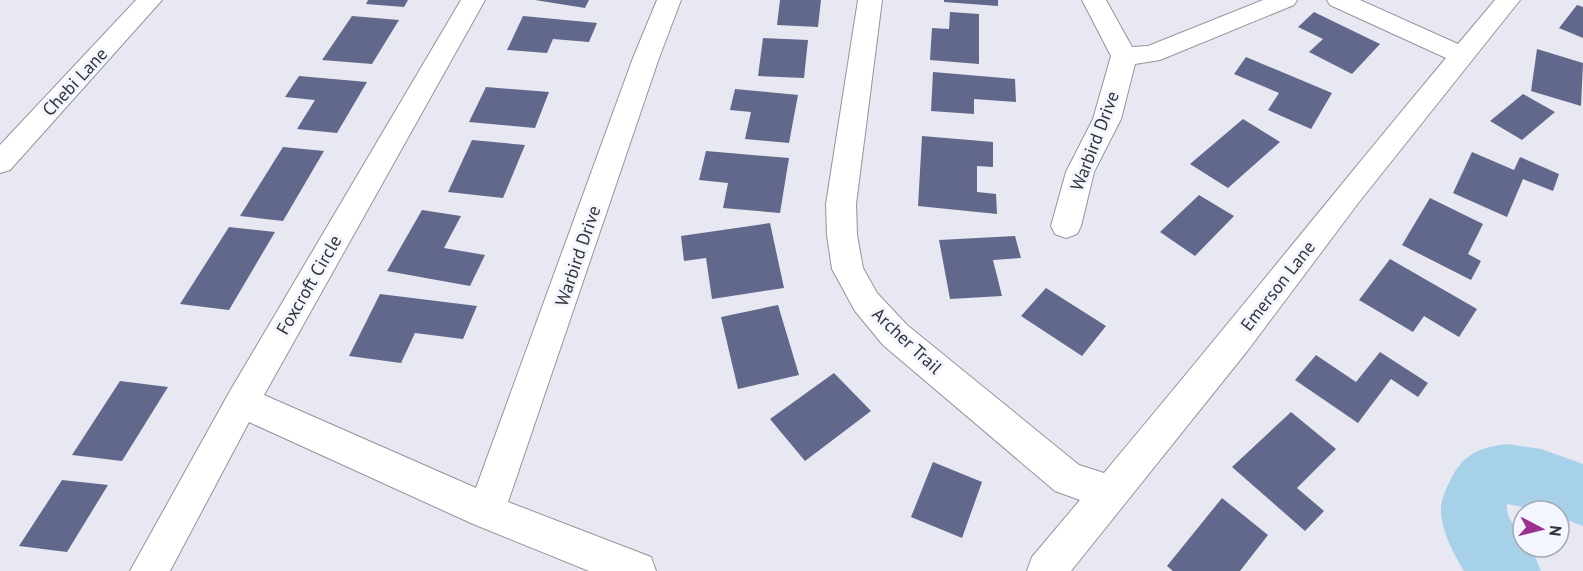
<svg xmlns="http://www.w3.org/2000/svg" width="1583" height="571" viewBox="0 0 1583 571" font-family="'PT Sans',sans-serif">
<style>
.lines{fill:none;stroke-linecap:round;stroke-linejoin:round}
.river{fill:#a6d1e9;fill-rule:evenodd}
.building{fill:#62688b}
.minor-casing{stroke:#93959d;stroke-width:2}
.minor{fill:#fff;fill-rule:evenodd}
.labels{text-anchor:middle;stroke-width:6;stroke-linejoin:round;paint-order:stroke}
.street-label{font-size:18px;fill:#323336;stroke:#f4f6ff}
</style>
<rect width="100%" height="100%" fill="#e7e8f1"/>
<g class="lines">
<path class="river" d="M1507,444L1541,449L1583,464V526L1559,517V511H1544L1507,504C1505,522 1523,530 1523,547H1531L1541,571H1464C1454,555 1441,530 1441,510C1441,500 1445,492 1449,483C1461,456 1478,447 1507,444Z"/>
</g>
<path class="building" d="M368,0H408L404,7L366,4Z
M535,0H589L585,8Z
M780,0H821L818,27L777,25Z
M944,0H998V6L944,2Z
M1577,5L1583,7V38L1559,28Z
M950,12L979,14V64L930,60L932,28L949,29Z
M1314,12L1380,44L1352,74L1309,52L1323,39L1298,27Z
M352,16L399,20L372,64L322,60Z
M523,16L597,23L589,42L553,39L547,53L507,50Z
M763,38L808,40L804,78L758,76Z
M1537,49L1583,63L1581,106L1531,91Z
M1246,57L1332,93L1311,129L1268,110L1279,93L1234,74Z
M933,72L1015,79L1016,102L974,99V114L931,111Z
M299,76L367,82L337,133L297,129L315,100L285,97Z
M486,87L549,92L535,128L469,122Z
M735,89L798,95L789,143L745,139L751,112L730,110Z
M1523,94L1555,112L1522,140L1490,121Z
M1243,119L1280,142L1228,188L1190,164Z
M922,136L993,142V167L977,166V192L996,194L997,214L918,206Z
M472,140L525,145L503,198L448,192Z
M283,147L324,151L283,221L240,216Z
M706,151L789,158L780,213L723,208L728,183L699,180Z
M1472,152L1514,170L1520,157L1559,174L1553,191L1523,179L1507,217L1453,193Z
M1199,195L1234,216L1195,256L1160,232Z
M1430,198L1483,224L1468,254L1481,261L1471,280L1402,245Z
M422,210L461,216L444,248L485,255L470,286L387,271Z
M770,223L784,288L712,299L706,258L684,261L681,236Z
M229,227L275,232L229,310L180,304Z
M1015,236L1021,258L993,260L1002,296L950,299L939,240Z
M1390,259L1477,309L1459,337L1424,316L1413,332L1359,300Z
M1046,288L1106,326L1082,356L1021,316Z
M380,294L477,306L463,339L415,333L401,363L349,356Z
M778,305L799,375L738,389L721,317Z
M1380,352L1428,383L1418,397L1391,379L1358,423L1295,380L1316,355L1356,382Z
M834,373L871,411L805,461L770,419Z
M120,381L168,387L122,461L72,455Z
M1291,412L1336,449L1297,488L1324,511L1305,531L1232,467Z
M933,462L982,482L962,538L911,517Z
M62,480L108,485L67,552L19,546Z
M1222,498L1268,535L1240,571H1173L1167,566Z"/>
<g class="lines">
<defs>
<path id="minor" d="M136,0H162L10,170L0,173V145Z
M461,0H485L264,395L476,488L633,58L657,0H681L659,58L508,502L651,557L656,571H589L473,524L249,422L170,571H130L230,391Z
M858,0H882L856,204L857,235L863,268L877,293L907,325L1079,465L1104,473C1219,336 1331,196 1446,58L1330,5L1327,0H1360L1458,44L1495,0H1520L1359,202L1248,350L1071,571H1027L1032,557L1080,500L1055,491L883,345L855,311L832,269L827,235L826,204Z
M1082,0H1106L1132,47L1148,46L1263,0H1297L1294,5L1160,60L1135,64L1121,119L1094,172L1081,226L1077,234L1066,238L1055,234L1051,226L1066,172L1093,119L1111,56Z"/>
</defs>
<use href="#minor" class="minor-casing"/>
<use href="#minor" class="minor"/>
</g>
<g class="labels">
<g class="street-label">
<text transform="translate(75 82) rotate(-47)" y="6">Chebi Lane</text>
<text transform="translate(1095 141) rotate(-69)" y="6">Warbird Drive</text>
<text transform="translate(578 256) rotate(-71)" y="6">Warbird Drive</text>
<text transform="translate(309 285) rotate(-60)" y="6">Foxcroft Circle</text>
<text transform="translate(1278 286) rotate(-52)" y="6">Emerson Lane</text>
<text transform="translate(907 341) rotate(43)" y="6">Archer Trail</text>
</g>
</g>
<g transform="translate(1541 529) rotate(97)"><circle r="28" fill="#f4f6ff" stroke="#a6a8af" stroke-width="1.5"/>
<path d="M0-4.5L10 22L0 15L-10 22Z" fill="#9c2f90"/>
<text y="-9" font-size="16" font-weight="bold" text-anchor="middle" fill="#323336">N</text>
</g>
</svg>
